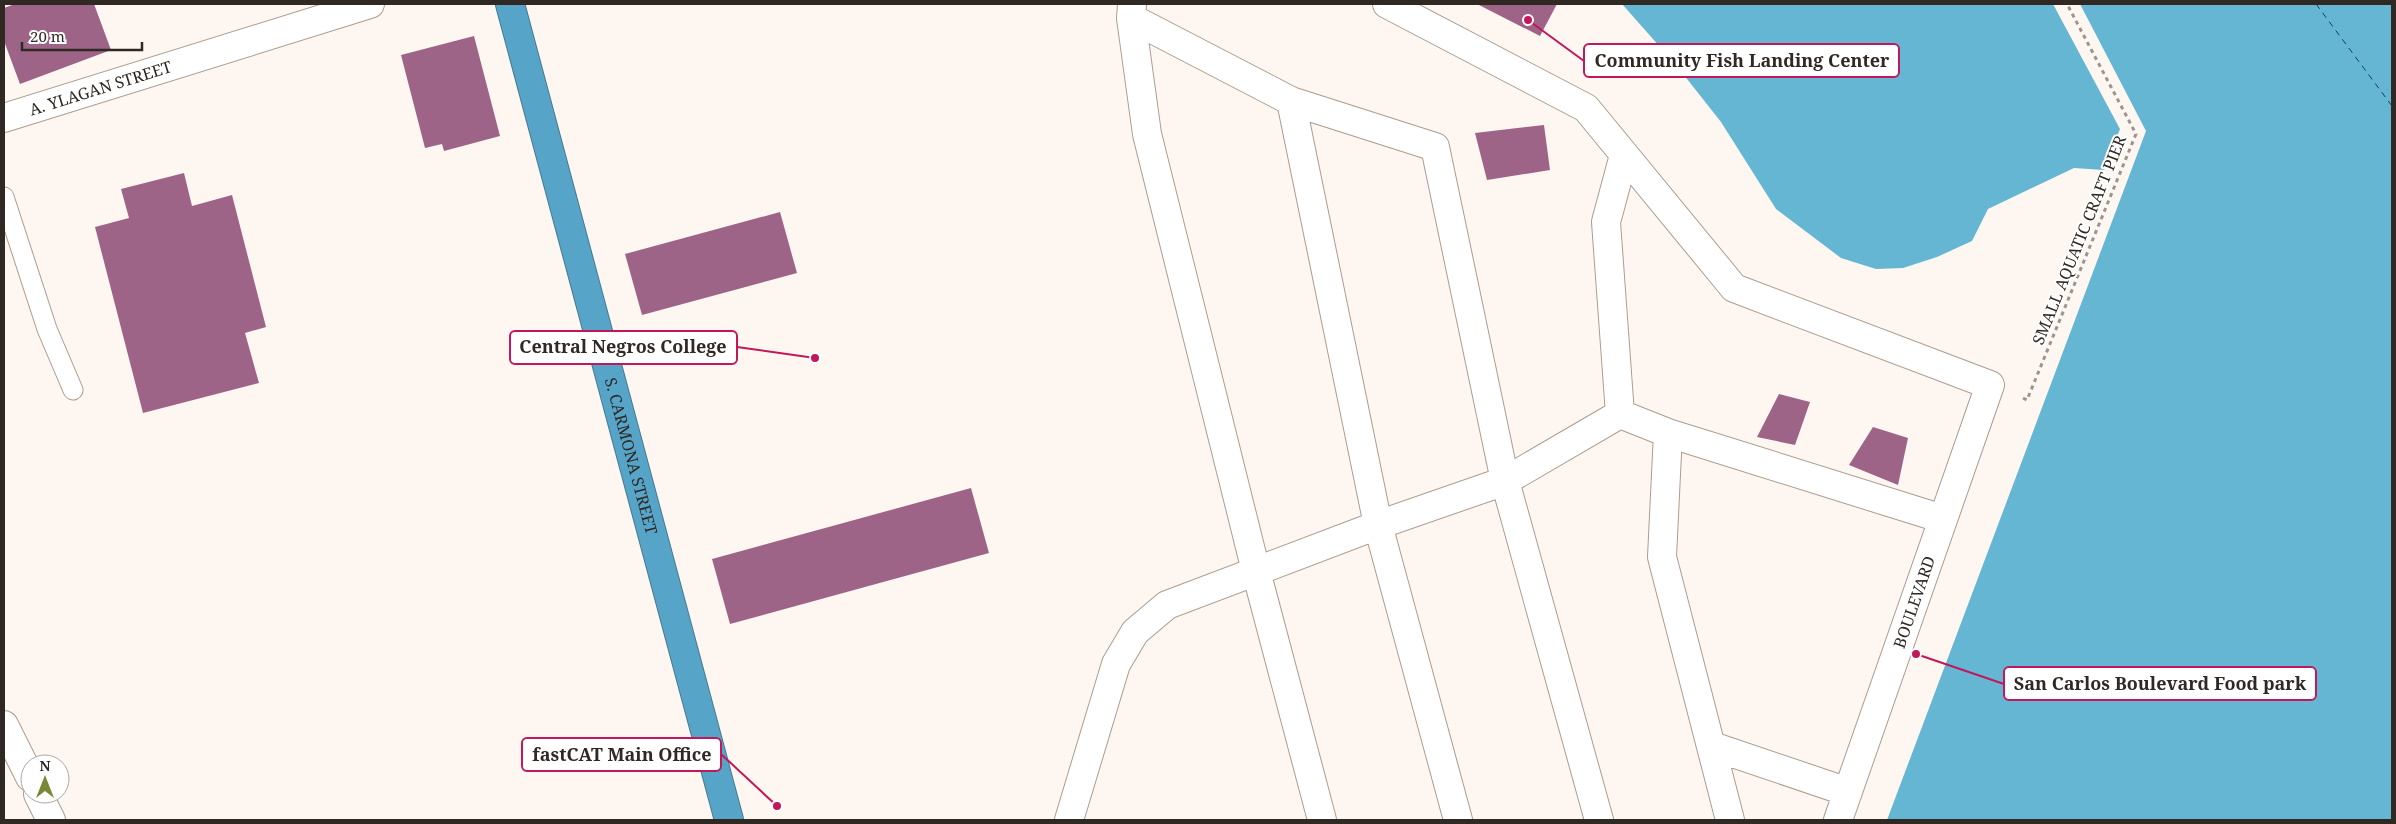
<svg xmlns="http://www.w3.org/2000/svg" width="2396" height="824" viewBox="0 0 2396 824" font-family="'Noto Serif',serif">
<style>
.water{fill:#65b6d2}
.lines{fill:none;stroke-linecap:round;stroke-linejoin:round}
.ferry{stroke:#193f4b;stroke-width:1;stroke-dasharray:6 5;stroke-linecap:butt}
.building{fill:#9e6488}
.lane-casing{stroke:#ac9c8f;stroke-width:21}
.street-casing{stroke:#ac9c8f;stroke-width:30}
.secondary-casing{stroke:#ac9c8f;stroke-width:30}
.highway-casing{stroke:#48798f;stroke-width:30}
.path{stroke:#9c958f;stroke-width:3;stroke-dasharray:4 4;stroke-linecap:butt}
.lane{stroke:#fff;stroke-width:19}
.street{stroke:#fff;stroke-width:28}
.secondary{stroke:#fff;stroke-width:28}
.highway{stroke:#56a5c9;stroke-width:28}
.labels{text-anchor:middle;stroke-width:4;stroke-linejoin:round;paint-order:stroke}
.street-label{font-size:16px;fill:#2f2823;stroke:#fff}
.leader{fill:none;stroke:#c2185b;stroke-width:2}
.callout-dot{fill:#c2185b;stroke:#fff;stroke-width:2}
.callout{fill:#fff;stroke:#c2185b;stroke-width:2}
.callout-label{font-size:18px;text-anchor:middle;font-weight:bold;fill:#2f2823}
</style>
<rect width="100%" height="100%" fill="#fef7f1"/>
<path class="water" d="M1622,4H2053L2120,129L2104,170L2074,168L1988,209L1972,241L1937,257L1903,268L1876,269L1841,258L1776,209L1721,122L1676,65Z
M2080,4H2392V820H1887L2146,131Z"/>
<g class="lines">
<path class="ferry" d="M2316,4L2392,106"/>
</g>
<path class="building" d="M15,4H94L111,50L20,84L4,41V8Z
M1477,4H1557L1540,36Z
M474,36L500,136L444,151L442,144L425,148L401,55Z
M1544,125L1550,170L1487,180L1475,133Z
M184,173L192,206L232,195L266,327L245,333L259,383L143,413L95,227L129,218L121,189Z
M780,212L797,273L642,315L625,254Z
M1779,394L1810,402L1795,445L1757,437Z
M1873,427L1908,438L1898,485L1849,465Z
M971,488L989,553L730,624L712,559Z"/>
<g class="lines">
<defs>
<path id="lane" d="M4,197L47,329L73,390"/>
<path id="street" d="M1387,4L1586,108L1734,288L1990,385L1838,820
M1132,5L1131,18L1147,134L1256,571L1322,820
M1131,18L1291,101L1435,147L1505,481L1599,820
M1291,101L1378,525L1458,820
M1620,414L1668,433L1943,519
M1668,433L1662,557L1730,820
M4,725L30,777
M1712,746L1848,792
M38,794L51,820
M1069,820L1116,664L1135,632L1167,605L1378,525L1505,481L1620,414L1606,222L1624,155"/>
<g id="secondary">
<path id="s1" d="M4,118L370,4"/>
</g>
<g id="highway">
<path id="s2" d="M510,4L729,820"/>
</g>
</defs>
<use href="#lane" class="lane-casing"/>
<use href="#street" class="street-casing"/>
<use href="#secondary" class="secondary-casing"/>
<use href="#highway" class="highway-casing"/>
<path class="path" d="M2023,398L2027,400L2136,134L2067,4"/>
<use href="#lane" class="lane"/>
<use href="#street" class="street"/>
<use href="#secondary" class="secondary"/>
<use href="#highway" class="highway"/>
</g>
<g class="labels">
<g class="street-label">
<text dy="6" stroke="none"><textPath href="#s1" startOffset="101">A. YLAGAN STREET</textPath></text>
<text transform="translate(2079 240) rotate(-68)" y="6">SMALL AQUATIC CRAFT PIER</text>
<text dy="6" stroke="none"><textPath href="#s2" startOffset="468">S. CARMONA STREET</textPath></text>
<text transform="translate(1914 602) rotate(-71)" y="6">BOULEVARD</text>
</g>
</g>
<path class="leader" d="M1528 20L1584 61M815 358L737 347M1916 654L2004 684M777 806L721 754"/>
<g class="callout-dot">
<circle cx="1528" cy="20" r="5"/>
<circle cx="815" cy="358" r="5"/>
<circle cx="1916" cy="654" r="5"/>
<circle cx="777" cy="806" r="5"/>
</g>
<g class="callout">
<rect x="1584" y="44" width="315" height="33" rx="5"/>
<rect x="510" y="331" width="227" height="33" rx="5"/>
<rect x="2004" y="667" width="312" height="33" rx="5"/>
<rect x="522" y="738" width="199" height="33" rx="5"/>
</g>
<g class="callout-label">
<text x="1742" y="67">Community Fish Landing Center</text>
<text x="623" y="353">Central Negros College</text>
<text x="2160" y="690">San Carlos Boulevard Food park</text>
<text x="622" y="761">fastCAT Main Office</text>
</g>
<rect width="2396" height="824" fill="none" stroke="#2f2823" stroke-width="10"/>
<g transform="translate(45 779)"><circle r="24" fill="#ffffff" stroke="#aca9a7"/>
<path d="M0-4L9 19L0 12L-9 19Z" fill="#7a8735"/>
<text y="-8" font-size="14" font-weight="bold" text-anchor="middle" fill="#2f2823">N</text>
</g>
<path d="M22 42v8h120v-8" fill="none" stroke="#2f2823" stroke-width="2.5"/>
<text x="30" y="42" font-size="15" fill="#2f2823" stroke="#ffffff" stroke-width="4" paint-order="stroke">20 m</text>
</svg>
